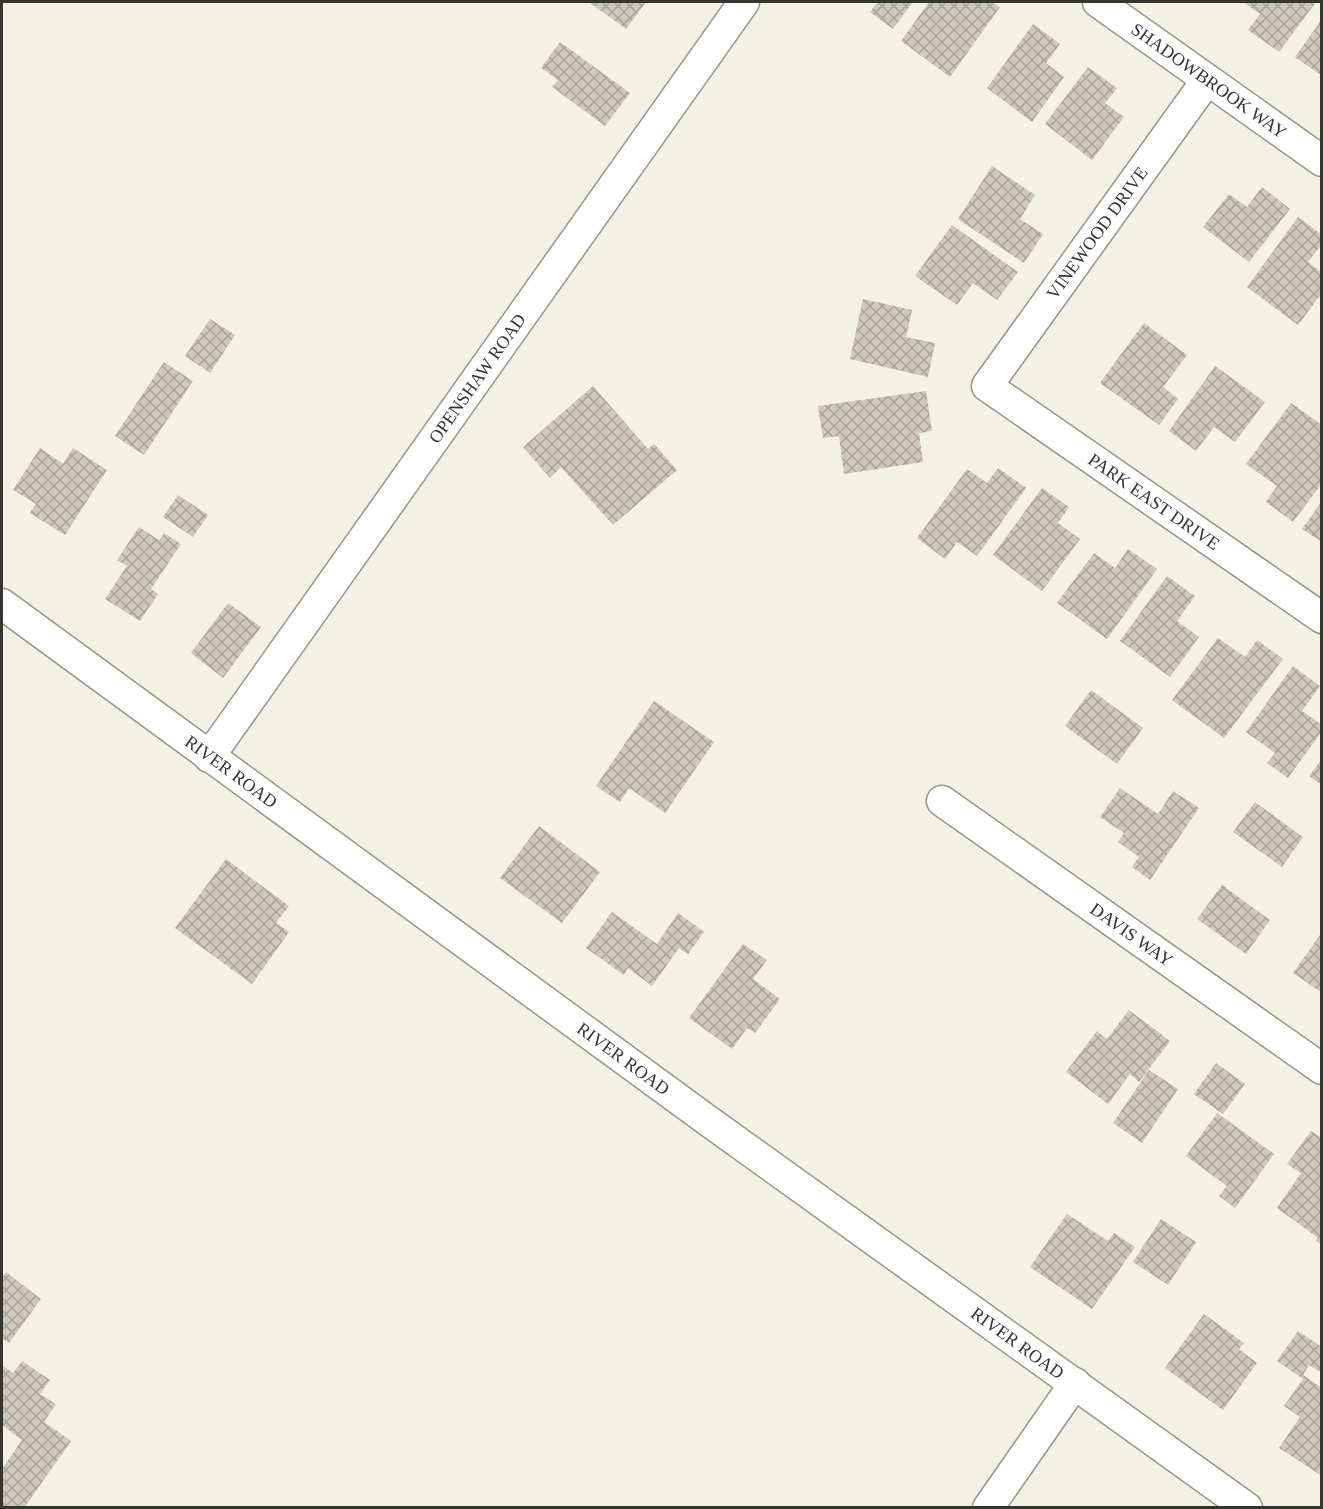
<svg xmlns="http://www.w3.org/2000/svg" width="1323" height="1509" viewBox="0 0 1323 1509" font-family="'Times New Roman',serif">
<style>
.building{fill:url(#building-cross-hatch)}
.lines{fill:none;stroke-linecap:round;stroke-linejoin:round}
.minor-casing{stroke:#969587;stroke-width:33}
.minor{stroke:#fff;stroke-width:30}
.labels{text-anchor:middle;stroke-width:4.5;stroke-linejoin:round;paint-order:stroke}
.street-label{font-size:18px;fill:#35352f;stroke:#fff}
</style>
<defs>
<pattern id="building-cross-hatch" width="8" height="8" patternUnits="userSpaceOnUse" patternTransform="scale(1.5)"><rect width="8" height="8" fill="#cec7ba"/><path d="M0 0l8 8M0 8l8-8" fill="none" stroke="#a8a298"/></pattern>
</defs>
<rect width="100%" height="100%" fill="#f3f1e3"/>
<path class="building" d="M589,2H646L626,29Z
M878,2H913L893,29L870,12Z
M929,2H992L1000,7L950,77L901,41Z
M1243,2H1316L1279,52L1248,30L1260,14Z
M1322,19V76L1295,57Z
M1033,24L1060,44L1046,63L1064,77L1032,122L987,88Z
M560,42L630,93L605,126L552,87L558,80L541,68Z
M1088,67L1117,88L1105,103L1124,117L1092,160L1045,124Z
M992,166L1035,195L1020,219L1043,234L1024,263L958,219Z
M1262,187L1290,209L1249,262L1203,227L1229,194L1247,207Z
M1298,217L1322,235V244L1308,262L1322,273V293L1298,325L1247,287Z
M952,225L1018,272L997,300L973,283L957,305L915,276Z
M863,299L912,310L906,337L935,343L928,377L850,359Z
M210,319L235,335L210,373L185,356Z
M1144,323L1187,355L1163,387L1178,399L1159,425L1100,383Z
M164,362L193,381L144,455L115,436Z
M1215,366L1265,402L1235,442L1214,427L1196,451L1169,431Z
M593,386L648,449L654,444L677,470L613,525L561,467L550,478L523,447Z
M926,391L932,431L919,433L923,462L844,474L839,436L823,438L818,406Z
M1291,403L1322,425V483L1293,522L1266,502L1277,486L1246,464Z
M40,448L63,464L73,448L107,470L65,535L30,513L36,504L13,490Z
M998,468L1026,488L977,556L957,542L945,559L917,538L967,469L987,483Z
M1042,488L1069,507L1058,523L1080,539L1042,591L993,555Z
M178,495L208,515L193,537L163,517Z
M1322,501V542L1302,529Z
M139,527L159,540L164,533L181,544L151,589L158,594L140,621L105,599L127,566L117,560Z
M1128,549L1157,569L1107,639L1057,603L1094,553L1115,568Z
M1167,576L1195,596L1177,621L1199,637L1170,677L1120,641Z
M228,603L261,627L223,678L191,653Z
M1218,638L1245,657L1257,640L1283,659L1224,738L1172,700Z
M1293,666L1320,686L1302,711L1322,725V731L1288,778L1267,763L1275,753L1246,732Z
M1091,690L1143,728L1117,764L1065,726Z
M654,701L714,742L665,813L629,788L620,802L596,786Z
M1322,759V785L1309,776Z
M1120,788L1158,814L1173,791L1199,808L1150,880L1132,867L1139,857L1118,842L1124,833L1100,817Z
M1255,802L1303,837L1282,867L1233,832Z
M539,826L600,872L562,923L500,878Z
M226,859L289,906L276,923L289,932L252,984L175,928Z
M1222,885L1270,920L1246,954L1197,919Z
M612,912L657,944L678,913L704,932L688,954L679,948L652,986L628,968L624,975L586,948Z
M1320,935L1322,936V993L1293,973Z
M743,944L767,960L753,979L780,999L755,1033L747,1028L732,1049L689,1018Z
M1129,1010L1170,1041L1139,1082L1130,1074L1108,1104L1066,1072L1097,1031L1107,1039Z
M1216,1063L1245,1084L1223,1114L1194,1094Z
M1149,1070L1178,1089L1142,1143L1113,1123Z
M1217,1113L1274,1154L1235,1208L1219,1196L1227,1186L1186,1156Z
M1311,1131L1322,1138V1245L1316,1241L1318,1238L1277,1208L1301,1173L1287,1164Z
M1067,1214L1108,1241L1114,1233L1135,1247L1092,1309L1030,1267Z
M1161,1219L1196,1242L1168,1285L1133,1262Z
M6,1272L41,1299L9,1343L2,1338V1278Z
M1204,1314L1244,1343L1239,1349L1257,1363L1223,1410L1165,1368Z
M1298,1331L1322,1347V1373L1309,1365L1303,1375L1322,1388V1476L1279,1448L1300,1417L1284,1406L1303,1379L1277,1361Z
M22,1361L50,1380L40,1394L56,1404L44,1422L71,1441L24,1508H2V1469L22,1440L2,1425V1365L13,1373Z"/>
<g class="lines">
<defs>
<g id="minor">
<path id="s1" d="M1098,2L1322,161"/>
<path id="s2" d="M1207,80L987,386L1322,618"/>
<path id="s3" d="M2,604L707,1120L1247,1508"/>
<path id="s4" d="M209,757L744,2"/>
<path id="s5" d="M942,801L1322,1069"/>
<path d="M988,1508L1075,1383"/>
</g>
</defs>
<use href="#minor" class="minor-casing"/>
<use href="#minor" class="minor"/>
</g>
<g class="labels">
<g class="street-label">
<text dy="6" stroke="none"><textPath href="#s1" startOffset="136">SHADOWBROOK WAY</textPath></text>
<text transform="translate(1097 233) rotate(-54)" y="6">VINEWOOD DRIVE</text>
<text dy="6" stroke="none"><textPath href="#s4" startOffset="464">OPENSHAW ROAD</textPath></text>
<text dy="6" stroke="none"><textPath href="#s2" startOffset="580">PARK EAST DRIVE</textPath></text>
<text dy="6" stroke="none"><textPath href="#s3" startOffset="284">RIVER ROAD</textPath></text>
<text dy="6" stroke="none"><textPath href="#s5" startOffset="232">DAVIS WAY</textPath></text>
<text dy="6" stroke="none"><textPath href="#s3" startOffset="770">RIVER ROAD</textPath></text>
<text dy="6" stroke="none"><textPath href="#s3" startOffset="1256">RIVER ROAD</textPath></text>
</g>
</g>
<rect width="1323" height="1509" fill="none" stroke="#35352f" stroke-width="6"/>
</svg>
